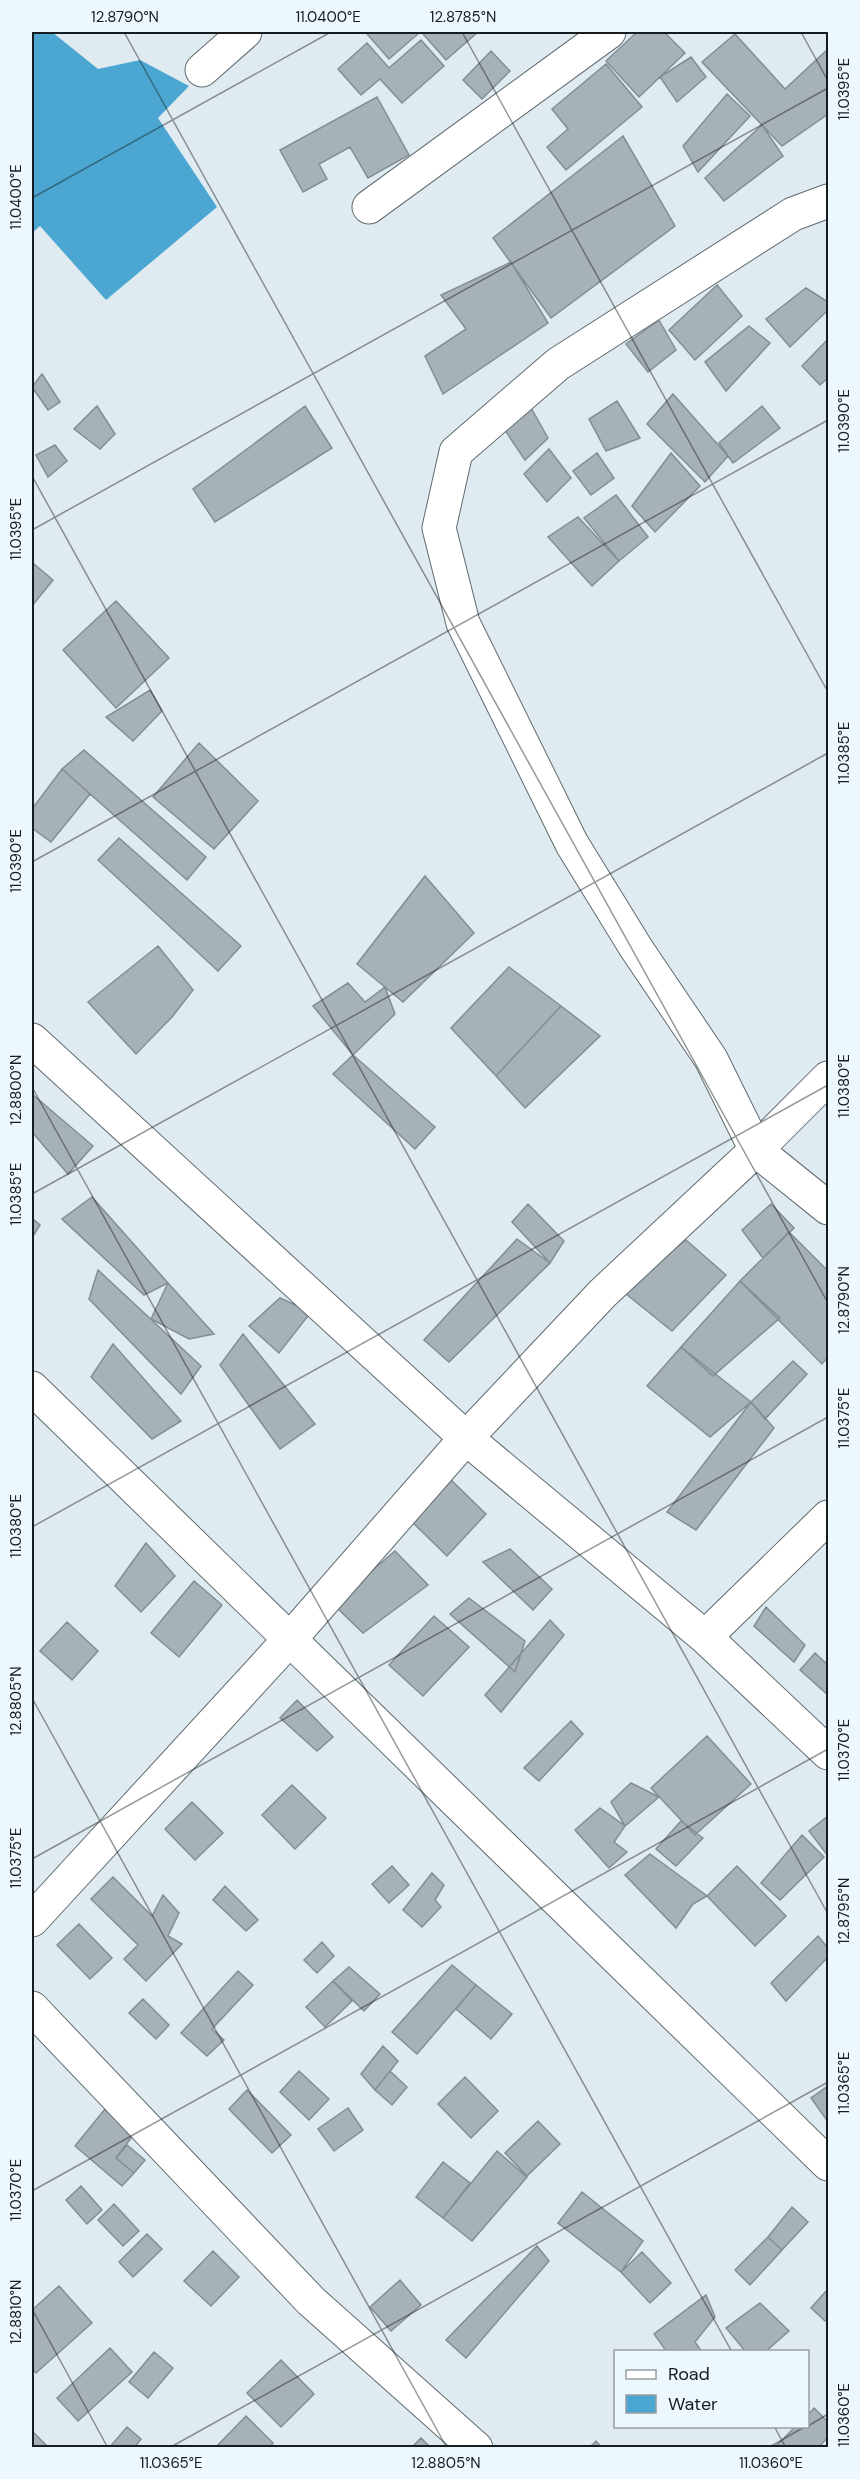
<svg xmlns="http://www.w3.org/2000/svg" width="860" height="2479" viewBox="0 0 860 2479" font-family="'DM Sans',sans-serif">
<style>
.water{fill:#4ba7d2}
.building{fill:#a7b2b8;stroke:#838e94;stroke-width:1.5}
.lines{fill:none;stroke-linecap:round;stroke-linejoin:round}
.minor-casing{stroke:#606b70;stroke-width:35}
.tertiary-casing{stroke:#606b70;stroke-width:35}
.minor{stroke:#fff;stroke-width:33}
.tertiary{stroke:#fff;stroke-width:33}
.ticks{fill:none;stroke:#171c1e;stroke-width:1.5;stroke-opacity:0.45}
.neatline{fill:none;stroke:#171c1e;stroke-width:2}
.ticks-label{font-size:15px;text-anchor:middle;fill:#171c1e}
</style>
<rect width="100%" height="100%" fill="#dfeaf1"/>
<path class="water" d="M32,32H52L98,69L140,60L189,86L158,118L217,207L106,300L40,226L32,233Z"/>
<path class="building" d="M370,32H417L419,33L389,59L367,34Z
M426,32H478L446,60L423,34Z
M637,32H664L685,53L639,97L606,61Z
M735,34L785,89L828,49V114L782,146L702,62Z
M421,40L444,66L402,103L380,79L361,95L338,69L367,43L389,68Z
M491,51L510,71L482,99L463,80Z
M691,57L706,77L677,102L660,77Z
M606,64L642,107L566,170L547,147L568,129L552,109Z
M727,94L750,116L698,172L683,146Z
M377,97L409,155L368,178L350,147L319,164L327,179L303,192L280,150Z
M762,125L783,156L724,201L705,178Z
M623,136L675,226L551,318L493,238Z
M511,262L548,323L443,394L425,356L466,329L441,295Z
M717,285L742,316L695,360L669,330Z
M806,288L828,302V310L790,347L766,319Z
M659,320L676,350L648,372L626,344Z
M749,326L770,343L726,391L705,362Z
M828,339V378L820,385L802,366Z
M42,374L60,402L48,410L32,387Z
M673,394L728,456L705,482L647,424Z
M525,397L548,438L525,460L496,417Z
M617,401L640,438L606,451L589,419Z
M97,406L115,434L100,449L74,429Z
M305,406L332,448L215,522L193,489Z
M762,406L780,428L733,463L719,443Z
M55,445L67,461L48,477L36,455Z
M549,449L571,478L547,502L524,474Z
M597,453L614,478L591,495L573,471Z
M671,453L700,486L655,532L632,506Z
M616,495L648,537L619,561L584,518Z
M578,517L619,561L592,586L548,537Z
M34,564L53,580L32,606V567Z
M116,601L169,658L116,708L63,650Z
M150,690L162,711L133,741L106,717Z
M199,743L258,801L214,849L153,797Z
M84,750L206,857L187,880L62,769Z
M62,769L90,794L51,842L32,828V809Z
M119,838L241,946L218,971L98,860Z
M425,876L474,933L403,1002L357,964Z
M158,946L193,990L172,1017L136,1054L88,1002Z
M509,967L561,1006L496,1076L451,1028Z
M348,983L365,1002L385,987L395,1014L353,1055L313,1006Z
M561,1006L600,1036L525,1108L496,1076Z
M353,1055L435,1127L415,1149L333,1074Z
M32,1094L93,1146L68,1174L32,1132Z
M92,1197L168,1283L144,1295L62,1219Z
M528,1204L564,1241L550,1263L512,1222Z
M771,1204L794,1228L763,1258L742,1230Z
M32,1218L40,1225L32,1238Z
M789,1232L828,1271V1357L822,1364L740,1281Z
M517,1239L550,1263L449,1362L424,1340Z
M686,1240L726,1275L672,1331L620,1289Z
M98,1270L201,1366L181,1394L89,1299Z
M740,1281L780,1318L713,1376L681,1347Z
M168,1283L214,1334L189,1339L151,1319Z
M280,1298L311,1312L279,1353L249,1326Z
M243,1334L315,1424L280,1449L220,1365Z
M113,1344L181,1421L152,1439L91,1377Z
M681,1347L751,1402L710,1437L647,1386Z
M793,1361L807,1374L765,1419L751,1402Z
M751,1402L774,1428L696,1530L667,1512Z
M447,1476L486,1514L447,1556L408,1518Z
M146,1543L175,1576L141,1612L115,1586Z
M510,1549L552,1589L533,1610L483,1562Z
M395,1551L428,1585L363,1633L333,1604Z
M194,1581L222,1605L179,1657L151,1633Z
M469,1598L525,1641L515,1672L450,1614Z
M766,1607L805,1645L794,1662L754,1626Z
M434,1616L469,1647L423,1696L389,1665Z
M550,1620L564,1635L501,1712L485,1695Z
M67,1622L98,1651L72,1680L40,1651Z
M815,1653L828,1665V1695L800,1670Z
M297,1700L333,1737L317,1751L280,1718Z
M571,1721L583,1734L539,1781L524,1768Z
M707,1736L751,1784L695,1835L651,1788Z
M631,1783L659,1797L625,1826L611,1802Z
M292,1785L326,1818L295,1849L262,1815Z
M192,1802L223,1833L195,1860L165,1829Z
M600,1808L625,1826L614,1842L627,1852L609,1868L575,1830Z
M828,1816V1856L809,1831Z
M681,1821L703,1838L676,1866L656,1849Z
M802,1835L824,1857L780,1900L761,1883Z
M650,1854L707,1896L693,1904L676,1928L625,1875Z
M392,1866L409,1885L389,1903L372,1884Z
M737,1866L786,1916L755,1946L707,1896Z
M432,1873L444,1885L435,1900L441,1907L422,1927L403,1910Z
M113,1877L152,1916L163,1895L179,1913L168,1936L182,1944L146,1981L124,1959L138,1945L91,1899Z
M225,1886L258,1920L246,1931L213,1900Z
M79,1924L112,1958L90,1979L57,1945Z
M818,1936L828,1948V1957L786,2001L771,1983Z
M322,1942L334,1956L317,1973L304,1960Z
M452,1965L476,1985L417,2054L392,2032Z
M349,1967L380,1994L364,2011L333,1981Z
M238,1971L253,1985L212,2029L224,2040L207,2056L181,2033Z
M333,1981L352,2001L325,2027L306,2007Z
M476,1985L512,2014L491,2039L456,2009Z
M143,1999L169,2025L156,2039L129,2013Z
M383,2046L398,2061L375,2090L361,2074Z
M299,2071L329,2099L309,2120L280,2092Z
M390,2071L407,2087L392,2105L375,2090Z
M465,2077L498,2111L471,2138L438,2104Z
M828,2086V2122L811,2098Z
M247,2090L291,2135L272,2153L229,2109Z
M348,2108L363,2130L334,2151L318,2129Z
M105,2109L134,2134L116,2158L134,2173L122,2186L75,2146Z
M538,2121L560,2144L527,2176L505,2153Z
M127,2145L145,2160L134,2173L116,2158Z
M497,2151L527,2177L472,2241L443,2218Z
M443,2162L470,2183L443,2218L416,2197Z
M81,2186L102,2210L87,2224L66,2200Z
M582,2192L643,2241L621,2272L558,2223Z
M114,2204L139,2231L123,2246L98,2220Z
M792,2207L808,2222L782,2250L768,2237Z
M147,2234L162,2249L133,2277L119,2262Z
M768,2237L782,2250L750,2285L735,2270Z
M537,2246L549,2261L466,2358L446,2340Z
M213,2251L239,2277L211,2306L184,2281Z
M642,2252L671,2283L650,2303L621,2272Z
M400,2280L421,2305L391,2331L370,2307Z
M59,2286L92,2323L36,2373L32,2368V2310Z
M828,2289V2318L825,2321L811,2308Z
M706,2295L715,2317L695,2342L702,2352H667L654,2334Z
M760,2303L789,2331L765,2352H746L726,2328Z
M110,2348L132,2372L78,2421L57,2398Z
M154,2352L173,2368L148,2398L129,2382Z
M281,2360L314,2394L281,2427L247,2393Z
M814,2408L828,2422V2437L818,2448H779L777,2445L796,2426H808V2415Z
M246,2416L273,2443L269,2448H215Z
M127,2427L141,2439L134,2448H109Z
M32,2431L49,2448H32Z
M421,2438L431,2448H411Z
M596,2441L602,2448H589Z"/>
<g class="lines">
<defs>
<path id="minor" d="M202,70L245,32
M828,201L793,214L558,364L456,452L439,528L463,623L572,844L636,948L711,1059L756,1150L828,1208
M369,207L609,32
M32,1040L466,1438L705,1637L828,1753
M32,1388L828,2164
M705,1637L828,1517
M32,2008L311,2301L476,2448"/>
<path id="tertiary" d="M32,1920L290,1639L466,1438L603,1293L756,1150L828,1078"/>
</defs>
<use href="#minor" class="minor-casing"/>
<use href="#tertiary" class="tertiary-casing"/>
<use href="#minor" class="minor"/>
<use href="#tertiary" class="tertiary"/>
</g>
<path class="ticks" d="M124,32L828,1303M462,32L828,692M801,32L828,81M32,198L331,32M32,476L828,1914M32,530L828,88M32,862L828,420M32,1087L732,2352M32,1194L828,753M32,1527L828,1085M32,1698L447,2448M32,1859L828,1417M32,2191L828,1749M32,2309L108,2448M774,2426L786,2448M808,2426L828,2414M169,2448L828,2082M768,2448L806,2426"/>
<rect width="860" height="2479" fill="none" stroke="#ecf7fe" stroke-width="66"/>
<rect x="614" y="2350" width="195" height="78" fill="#ecf7fe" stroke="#979fa4" stroke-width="1.5"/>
<rect x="626" y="2370" width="30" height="9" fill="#ffffff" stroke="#979fa4" stroke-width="1.5"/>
<text x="668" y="2380" font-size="18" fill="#171c1e">Road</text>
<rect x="626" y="2395" width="30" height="18" fill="#4ba7d2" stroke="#979fa4" stroke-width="1.5"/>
<text x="668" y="2410" font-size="18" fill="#171c1e">Water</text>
<rect x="33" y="33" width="794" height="2413" class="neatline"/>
<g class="ticks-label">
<text x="125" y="22">12.8790°N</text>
<text x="328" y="22">11.0400°E</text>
<text x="463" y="22">12.8785°N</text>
<text transform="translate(844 89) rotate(-90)" y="5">11.0395°E</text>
<text transform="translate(16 197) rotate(-90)" y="5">11.0400°E</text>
<text transform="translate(844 421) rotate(-90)" y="5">11.0390°E</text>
<text transform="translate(16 529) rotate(-90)" y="5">11.0395°E</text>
<text transform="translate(844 753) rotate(-90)" y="5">11.0385°E</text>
<text transform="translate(16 861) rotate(-90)" y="5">11.0390°E</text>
<text transform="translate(844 1086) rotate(-90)" y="5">11.0380°E</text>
<text transform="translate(16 1090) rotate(-90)" y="5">12.8800°N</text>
<text transform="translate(16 1194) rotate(-90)" y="5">11.0385°E</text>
<text transform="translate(844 1300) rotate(-90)" y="5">12.8790°N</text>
<text transform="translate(844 1418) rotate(-90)" y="5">11.0375°E</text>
<text transform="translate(16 1526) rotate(-90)" y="5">11.0380°E</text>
<text transform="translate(16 1701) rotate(-90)" y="5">12.8805°N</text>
<text transform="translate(844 1750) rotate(-90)" y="5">11.0370°E</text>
<text transform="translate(16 1858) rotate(-90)" y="5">11.0375°E</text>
<text transform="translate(844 1911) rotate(-90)" y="5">12.8795°N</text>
<text transform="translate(844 2083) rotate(-90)" y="5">11.0365°E</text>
<text transform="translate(16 2190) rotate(-90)" y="5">11.0370°E</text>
<text transform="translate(16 2312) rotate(-90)" y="5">12.8810°N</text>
<text transform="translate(844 2415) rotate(-90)" y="5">11.0360°E</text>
<text x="171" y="2468">11.0365°E</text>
<text x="446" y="2468">12.8805°N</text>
<text x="771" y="2468">11.0360°E</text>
</g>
</svg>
